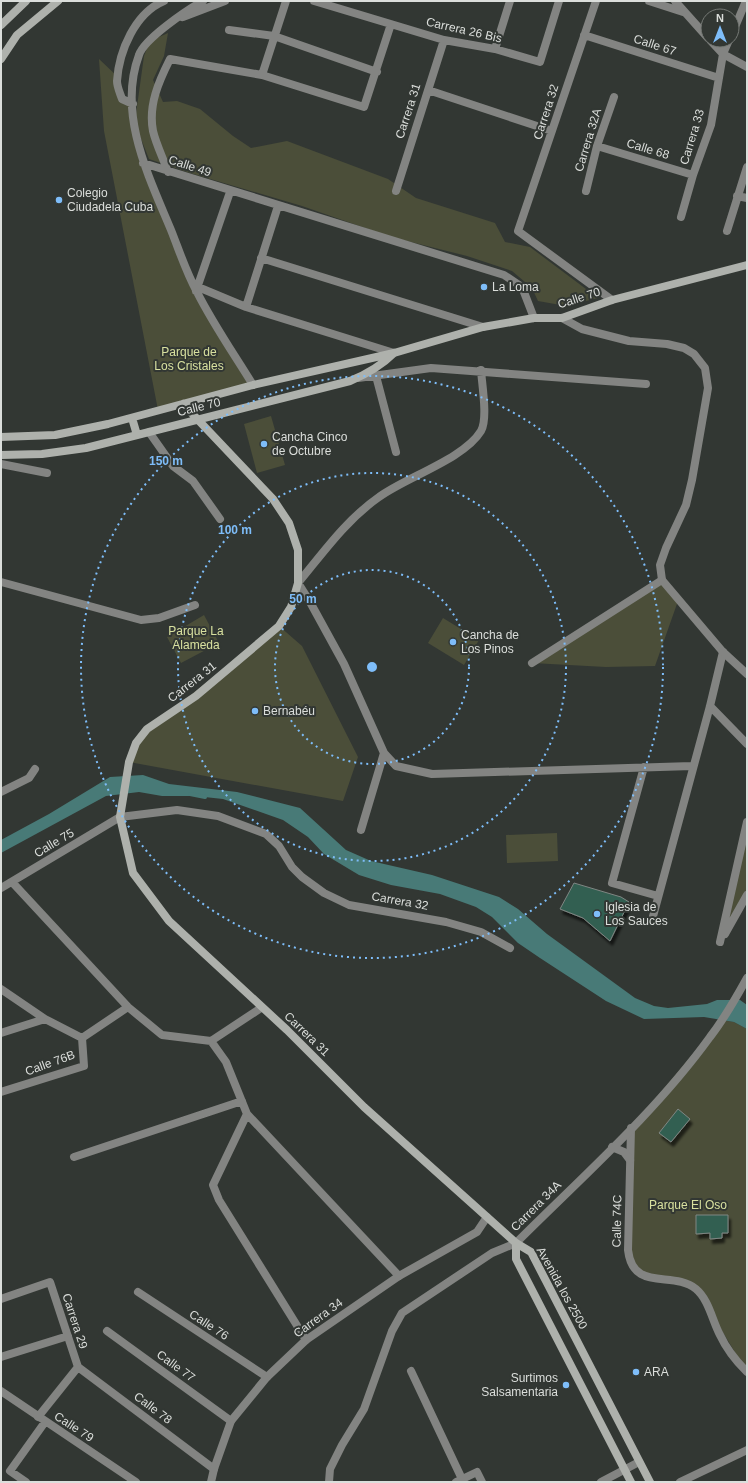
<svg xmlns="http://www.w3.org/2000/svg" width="748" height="1483" viewBox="0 0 748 1483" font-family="Helvetica,sans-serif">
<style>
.green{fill:#4b4e39}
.water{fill:#487a77}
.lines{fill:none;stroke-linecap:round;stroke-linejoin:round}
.stream{stroke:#487a77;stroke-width:4}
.building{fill:#335f51;stroke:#7f8683;filter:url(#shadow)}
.minor{stroke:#838482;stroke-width:8}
.tertiary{stroke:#838482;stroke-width:8}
.secondary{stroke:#aeb1ac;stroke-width:8}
.ring{fill:none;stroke:#7ebdf9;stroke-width:2;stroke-dasharray:2 4}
.poi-dot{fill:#7ebdf9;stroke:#323733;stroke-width:1.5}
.labels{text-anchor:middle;stroke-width:4;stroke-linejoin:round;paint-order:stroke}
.street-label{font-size:12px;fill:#dbdedb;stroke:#323733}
.poi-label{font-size:12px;fill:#dbdedb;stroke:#323733;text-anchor:start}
.park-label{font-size:12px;fill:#d8e09f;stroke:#323733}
.centre{fill:#7ebdf9;stroke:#323733;stroke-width:2}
.ring-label{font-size:12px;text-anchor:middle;font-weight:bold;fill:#7ebdf9;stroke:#323733;stroke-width:4;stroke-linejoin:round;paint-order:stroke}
</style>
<defs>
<filter id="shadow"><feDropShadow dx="2.5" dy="4.5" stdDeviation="1" flood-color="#0009"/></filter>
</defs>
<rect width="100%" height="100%" fill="#323733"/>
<path class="green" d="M168,33L164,56L153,80L163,102L177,101L200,109L233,136L251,148L287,141L388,179L416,198L495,223L505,242L530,247L598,298L566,306L538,301L532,288L512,271L467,256L391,237L302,206L190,173L149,159L136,126V134L196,291L253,385L158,410L104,131L99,59L118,77L122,99L133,104L135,121L144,56L150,41Z
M271,416L285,465L257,473L244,424Z
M662,580L678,601L655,666L606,667L532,663Z
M204,615L219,643L181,663L167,637Z
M443,618L479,640L464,665L428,643Z
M279,626L302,646L358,757L343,801L129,762L147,729Z
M747,822V895L720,942Z
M557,833L558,861L507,863L506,835Z
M721,1020L734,1022L747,1029V1372L696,1288L648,1277L630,1261L631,1128Z"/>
<path class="water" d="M143,775L169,784L237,792L300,808L346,850L371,861L432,875L499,897L518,909L547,934L635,998L654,1006L668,1008L707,1004L717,1000H740L747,1005V1029L734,1022L704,1017L644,1019L606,1001L540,958L518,943L492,917L476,907L440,894L391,885L359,875L324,854L308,837L283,820L223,799L195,796H162L139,792L106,796L1,853V840L49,814L110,777Z"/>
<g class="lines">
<path class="stream" d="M190,794L205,797"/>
</g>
<path class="building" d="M574,883L621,897L629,902L610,941L583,918L560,909Z
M678,1109L690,1119L671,1142L659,1133Z
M696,1215H728V1233H722V1238L710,1239V1233L696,1234Z"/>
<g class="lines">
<path class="minor" d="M203,1C187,10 144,39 139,55C117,114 149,177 171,230C179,250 186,272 197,292C213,324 234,354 253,385
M314,1L444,40L495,49L540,62L559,1
M596,1L518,231L612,300
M649,1L683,12
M675,1L708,38
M183,17L225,1
M229,30L274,36L377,72
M732,34L746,1
M584,35L719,78
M710,40L723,54L747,67
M495,49L510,1
M262,75L286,1
M428,90L552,131
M133,104L122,99C120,93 117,87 117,81C119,51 135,13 164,1
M597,146L693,175
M143,163L504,275L522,287L534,318
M168,172C163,158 156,144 153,131C148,105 159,81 170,59L262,75L364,107L391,24
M396,191L444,40
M586,191L597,146L614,97
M737,196L747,198
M681,217L693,175L711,125L723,54L729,40
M727,231L747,167
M261,258L483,327
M198,287L246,307L394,353
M196,291L230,192
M246,307L278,206
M481,370C482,385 488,419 481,431C464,459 406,477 379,497C346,520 323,553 298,583L310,602L344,664L384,753L396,766L432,774L692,766
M376,376L396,452
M358,378L431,368L646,384
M149,432L173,466L193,481L220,519
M1,464L47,473
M1,582L141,620L159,618L195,605
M532,663L662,580
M710,706L747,744
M644,767L612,883L658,896
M1,792L29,778L35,769
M361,830L384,753
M12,882L128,1007L162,1035L211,1041L261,1008
M1,888L120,817L177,810L218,816L266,834L279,846L292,867L302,877L324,893L349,905L446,922L481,932L510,948
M652,920L710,706L723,652
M725,934L747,895
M720,942L747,822
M1,989L45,1019L82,1038
M1,1033L45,1019
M82,1038L128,1007
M211,1041L226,1062L247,1114L399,1276
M1,1092L84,1066L82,1038
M247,1114L213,1185L219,1200L306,1340
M631,1128L628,1250C633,1293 673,1270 696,1289C709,1300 712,1320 720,1335C726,1348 736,1361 747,1372
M74,1157L242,1101
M138,1292L267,1377
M1,1299L50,1282L78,1367
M107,1331L231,1421
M1,1357L68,1336
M78,1367L214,1469
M411,1371L462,1479
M1,1391L136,1482
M38,1417L78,1367
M26,1482L10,1471L45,1422
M329,1482L330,1469L342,1445L364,1409L392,1331L402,1313L492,1253L516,1243
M456,1482L477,1472L482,1482
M601,1482L639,1462
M680,1482L747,1450"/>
<path class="tertiary" d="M562,318L582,329L629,341L667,344L684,348L694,354L705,368L708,388L692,480L686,505L666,548L660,565L662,580L723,652L747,674
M612,1147L624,1152L630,1160
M516,1243C582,1177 655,1113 710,1037C724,1019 736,998 747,978
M211,1482L214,1469L231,1421L267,1377L306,1340L399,1276L477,1232L487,1217"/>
<path class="secondary" d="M1,25L26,1
M1,59L17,35L58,1
M183,404L273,499L289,523L298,550V583L291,607L279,626L196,696L147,729L136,743L129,762L120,817L133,873L169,921L287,1030L364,1107L487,1217L516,1243L531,1252L650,1482
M132,418L137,435
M1,437L55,435L108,424L253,385L394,353L483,327L534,318H562L612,300L747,265
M1,455L42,454L86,448L350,381C367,374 381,366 394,353
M516,1243V1259L631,1482"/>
</g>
<g class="ring">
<circle cx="372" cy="667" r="97"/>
<circle cx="372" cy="667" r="194"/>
<circle cx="372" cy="667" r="291"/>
</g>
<g class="poi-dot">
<circle cx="59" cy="200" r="4"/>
<circle cx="484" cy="287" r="4"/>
<circle cx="264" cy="444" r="4"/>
<circle cx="453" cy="642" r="4"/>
<circle cx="255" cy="711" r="4"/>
<circle cx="597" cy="914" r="4"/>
<circle cx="636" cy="1372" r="4"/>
<circle cx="566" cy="1385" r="4"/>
</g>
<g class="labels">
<g class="street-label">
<text transform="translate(464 30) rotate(13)" y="4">Carrera 26 Bis</text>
<text transform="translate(655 45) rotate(18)" y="4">Calle 67</text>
<text transform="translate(408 111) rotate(-72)" y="4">Carrera 31</text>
<text transform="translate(546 112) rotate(-72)" y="4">Carrera 32</text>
<text transform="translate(692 137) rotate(-73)" y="4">Carrera 33</text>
<text transform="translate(588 140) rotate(-73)" y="4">Carrera 32A</text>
<text transform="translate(648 149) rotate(17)" y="4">Calle 68</text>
<text transform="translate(190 166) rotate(18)" y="4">Calle 49</text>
<text transform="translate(579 298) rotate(-18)" y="4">Calle 70</text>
<text transform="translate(199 407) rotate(-14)" y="4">Calle 70</text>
<text transform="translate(192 682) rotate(-38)" y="4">Carrera 31</text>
<text transform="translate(54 843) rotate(-31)" y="4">Calle 75</text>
<text transform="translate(400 901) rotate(10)" y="4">Carrera 32</text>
<text transform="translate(307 1034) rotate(44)" y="4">Carrera 31</text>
<text transform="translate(50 1063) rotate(-20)" y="4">Calle 76B</text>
<text transform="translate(536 1206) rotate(-45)" y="4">Carrera 34A</text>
<text transform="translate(617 1221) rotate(-89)" y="4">Calle 74C</text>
<text transform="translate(562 1288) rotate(61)" y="4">Avenida los 2500</text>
<text transform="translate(318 1318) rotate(-36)" y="4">Carrera 34</text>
<text transform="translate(75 1321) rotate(72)" y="4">Carrera 29</text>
<text transform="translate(209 1325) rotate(33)" y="4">Calle 76</text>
<text transform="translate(176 1366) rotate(36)" y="4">Calle 77</text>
<text transform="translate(153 1408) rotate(37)" y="4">Calle 78</text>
<text transform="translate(74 1427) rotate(33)" y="4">Calle 79</text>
</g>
<g class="poi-label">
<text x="67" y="197">Colegio<tspan x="67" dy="14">Ciudadela Cuba</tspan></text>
<text x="492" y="291">La Loma</text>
<text x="272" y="441">Cancha Cinco<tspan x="272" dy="14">de Octubre</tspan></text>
<text x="461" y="639">Cancha de<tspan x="461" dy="14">Los Pinos</tspan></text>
<text x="263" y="715">Bernabéu</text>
<text x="605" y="911">Iglesia de<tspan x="605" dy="14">Los Sauces</tspan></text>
<text x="644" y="1376">ARA</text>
<text x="558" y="1382" text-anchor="end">Surtimos<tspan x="558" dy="14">Salsamentaria</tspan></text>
</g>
<g class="park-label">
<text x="189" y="356">Parque de<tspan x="189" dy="14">Los Cristales</tspan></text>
<text x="196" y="635">Parque La<tspan x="196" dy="14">Alameda</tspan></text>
<text x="688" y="1209">Parque El Oso</text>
</g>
</g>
<circle cx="372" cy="667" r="6" class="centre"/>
<g class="ring-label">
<text x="166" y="465">150 m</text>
<text x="235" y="534">100 m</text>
<text x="303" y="603">50 m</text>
</g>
<rect width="748" height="1483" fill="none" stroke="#dbdedb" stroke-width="4"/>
<g transform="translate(720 28)"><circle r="19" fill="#323733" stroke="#767a76"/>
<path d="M0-3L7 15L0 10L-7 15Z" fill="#7ebdf9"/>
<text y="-6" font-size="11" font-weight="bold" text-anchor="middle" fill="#dbdedb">N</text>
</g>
</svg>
